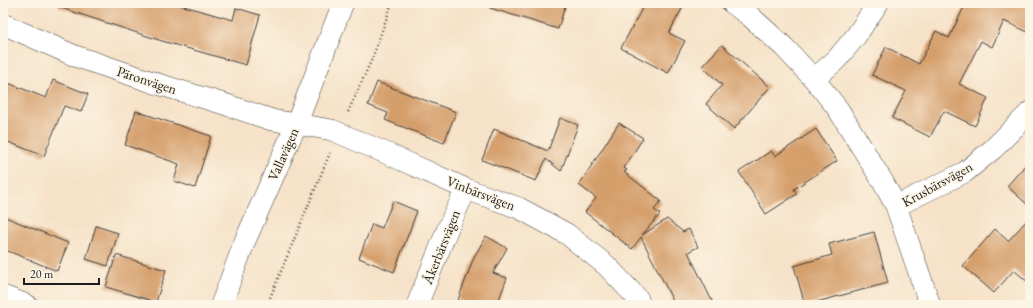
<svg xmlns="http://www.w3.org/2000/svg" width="1033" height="308" viewBox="0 0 1033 308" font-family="'EB Garamond',serif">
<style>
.building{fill:#d59f6c}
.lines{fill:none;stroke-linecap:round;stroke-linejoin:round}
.minor-casing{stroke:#3d3a36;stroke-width:22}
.path{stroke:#3d3a36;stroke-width:2.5;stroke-dasharray:1 3;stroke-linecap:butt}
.minor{stroke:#fff;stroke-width:21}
.labels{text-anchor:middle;stroke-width:3;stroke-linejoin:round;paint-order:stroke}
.street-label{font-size:14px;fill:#1c1c1c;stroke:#fcf5e5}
</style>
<rect width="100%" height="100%" fill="#fcf5e5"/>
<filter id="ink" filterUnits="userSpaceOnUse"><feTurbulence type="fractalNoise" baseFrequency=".025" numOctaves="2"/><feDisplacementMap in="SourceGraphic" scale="8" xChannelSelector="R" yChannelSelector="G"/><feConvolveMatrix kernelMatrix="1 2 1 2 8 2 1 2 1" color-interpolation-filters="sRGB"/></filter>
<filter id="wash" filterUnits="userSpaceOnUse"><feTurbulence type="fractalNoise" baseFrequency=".012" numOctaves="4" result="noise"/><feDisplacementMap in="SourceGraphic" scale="16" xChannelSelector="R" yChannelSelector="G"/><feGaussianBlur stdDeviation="0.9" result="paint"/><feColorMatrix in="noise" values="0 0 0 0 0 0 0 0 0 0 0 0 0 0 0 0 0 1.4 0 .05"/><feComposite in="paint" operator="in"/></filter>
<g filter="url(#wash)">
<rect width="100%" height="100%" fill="#f6e2c8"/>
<g id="blocks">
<path class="building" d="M59,3H173L233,20L236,8L260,15L246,65L162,41L58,7Z
M491,3H566L558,29L490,8Z
M645,3H685L669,33L685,41L668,73L621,48Z
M966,3H1030V33L1004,21L992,47L981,41L959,84L988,98L975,126L944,111L930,137L892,118L906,91L872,75L886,47L919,64L936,31L949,38Z
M722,45L770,87L734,129L706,104L722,85L702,66Z
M53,80L88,94L81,112L64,106L44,156L3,140V81L46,98Z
M377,82L456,112L444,143L385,120L388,113L368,105Z
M136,111L211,136L195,188L174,181L179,164L125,145Z
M560,118L578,125L561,171L546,159L536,181L482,160L494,129L548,151Z
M619,123L643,138L624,168L627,170L624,172L661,201L654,210L660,214L642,235L667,219L683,232L689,229L698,247L688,252L714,305H675L641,237L632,249L585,212L596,198L579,185Z
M816,129L837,161L794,189L797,194L766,214L739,172L771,151L775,156Z
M1030,160V207L1007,186Z
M393,201L417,211L394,272L359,258L372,224L382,228Z
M3,216L68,243L57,271L3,249Z
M1030,217V284L1014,270L994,293L963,266L995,229L1008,241Z
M96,226L118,233L108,266L86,259Z
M874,232L888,283L805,305L794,266L832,255L829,244Z
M486,236L507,248L493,273L507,278L497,305H473L458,300L474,257Z
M116,255L166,270L156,302L106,287Z"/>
</g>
</g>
<g filter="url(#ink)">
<use href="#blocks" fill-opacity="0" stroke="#3d3a36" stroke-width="1"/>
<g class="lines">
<defs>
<path id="minor" d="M732,3L751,17L784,47L814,79L838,109L883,182L896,206L930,305
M3,24L75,56L158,84L227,105L272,120L332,130L395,157L466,189L519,208L567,234L607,266L638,299L640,305
M814,79L836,60L856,36L878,3
M896,206L965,172L993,149L1030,112
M3,296L27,305
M221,305L245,241L296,125L343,3
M417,305L448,228L466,189"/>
</defs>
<use href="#minor" class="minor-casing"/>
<path class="path" d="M348,112L372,59L392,3
M267,305L330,153"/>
<use href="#minor" class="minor"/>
</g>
</g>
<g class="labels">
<g class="street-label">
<text transform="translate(147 80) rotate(18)" y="5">Päronvägen</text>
<text transform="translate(283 154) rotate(-66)" y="5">Vallavägen</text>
<text transform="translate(937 184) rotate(-29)" y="5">Krusbärsvägen</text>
<text transform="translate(481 193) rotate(21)" y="5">Vinbärsvägen</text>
<text transform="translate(441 247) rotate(-68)" y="5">Åkerbärsvägen</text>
</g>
</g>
<rect width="1033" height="308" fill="none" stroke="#fcf5e5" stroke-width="16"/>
<path d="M24 278v6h75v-6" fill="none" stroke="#1c1c1c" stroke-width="2"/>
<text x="30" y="278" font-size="12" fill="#1c1c1c" stroke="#fcf5e5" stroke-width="3" paint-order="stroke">20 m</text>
</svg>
